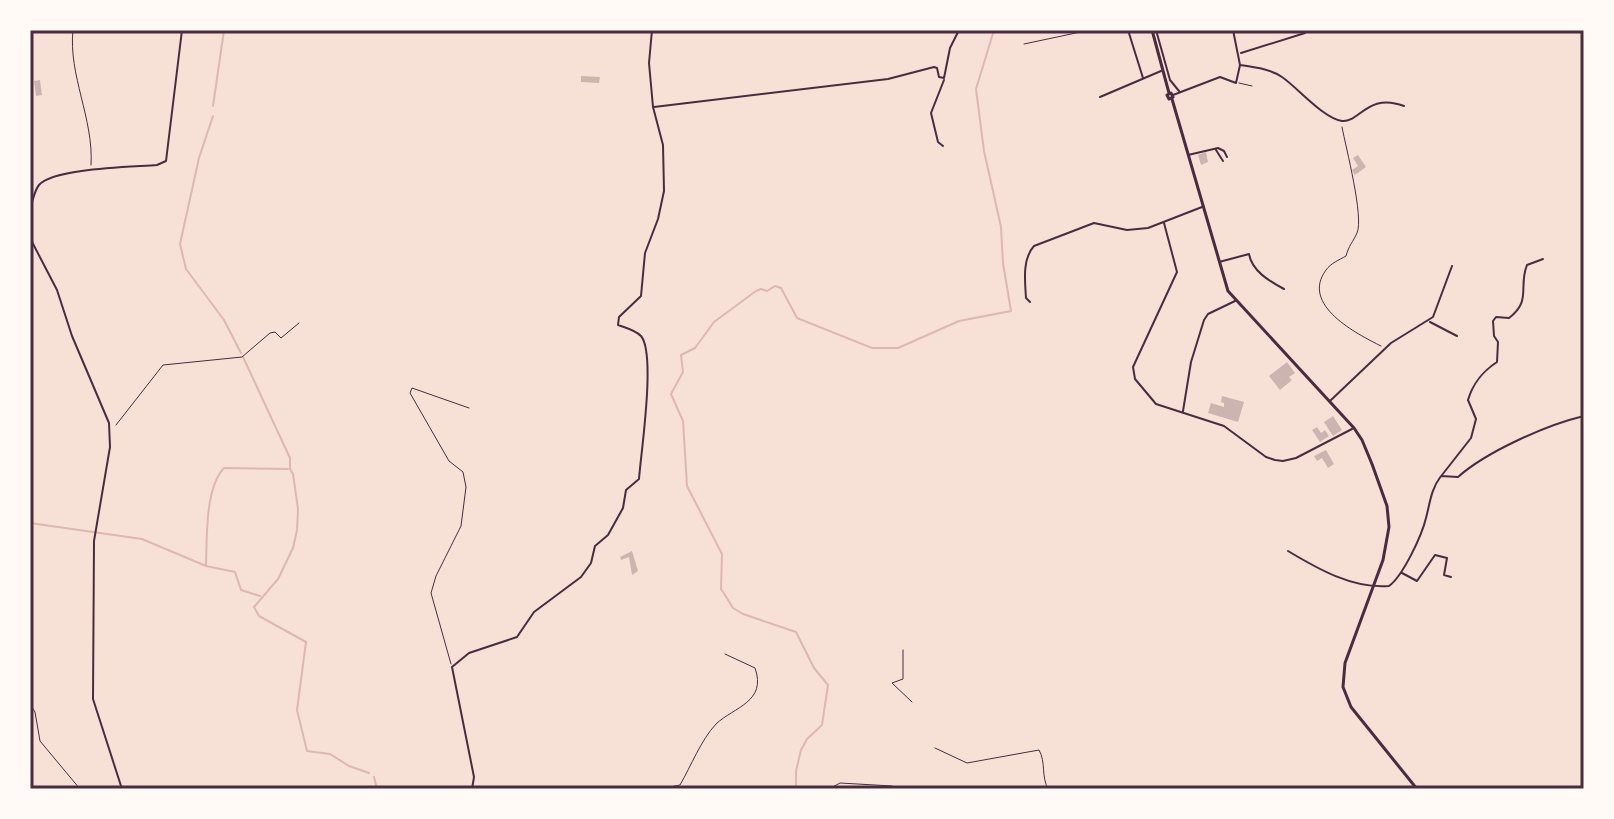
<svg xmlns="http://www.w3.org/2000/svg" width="1614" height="819" viewBox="0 0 1614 819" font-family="'Fira Sans',sans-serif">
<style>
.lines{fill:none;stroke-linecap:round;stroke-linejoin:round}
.stream{stroke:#dcb8b0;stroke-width:2}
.building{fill:#ccb4b1}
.path{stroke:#4a2c40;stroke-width:1}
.service{stroke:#4a2c40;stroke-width:1}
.minor{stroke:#4a2c40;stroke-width:2}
.tertiary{stroke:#4a2c40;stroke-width:3}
.neatline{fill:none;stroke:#4a2c40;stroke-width:3}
</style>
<rect width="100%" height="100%" fill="#f7e1d7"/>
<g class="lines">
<path class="stream" d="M213,106L224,30
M213,116L199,158L180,244L186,269L224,320L241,353
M243,357L290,458V469L293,474L298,509L297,530L293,548L278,579L254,607L259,616L306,642L297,710L307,751L330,754L349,766L369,773
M30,523L142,539L206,566L235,572L241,590L260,596
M206,565C207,537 205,488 224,468L288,469
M374,777L377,789
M796,789V771L801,750L807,739L822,725L828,685L814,668L796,632L743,614L733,608L725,595L721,589L722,554L687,486L683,421L671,394L683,372L681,355L695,348L714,322L756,291L761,289L767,291L775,286L781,288L797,318L872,348H898L959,321L1011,311L1003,263L1001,227L984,151L976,89L994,30"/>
</g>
<path class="building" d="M581,76L600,77L599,83L581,82Z
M40,80L42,95L36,96L34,81Z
M1206,152L1208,162L1201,165L1198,155Z
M1358,155L1366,167L1355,175L1352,170L1358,166L1353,158Z
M1287,362L1295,373L1289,377L1292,380L1280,390L1269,376Z
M1222,396L1244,402L1238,422L1208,413L1211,403L1224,407V403L1221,402Z
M1333,416L1342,430L1333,436L1324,422Z
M1317,427L1321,433L1325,430L1329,436L1320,442L1312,430Z
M1326,450L1334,464L1328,468L1322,458L1317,461L1314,456Z
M632,551L638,571L632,575L629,557L621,560L620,557Z"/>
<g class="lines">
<path class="path" d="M73,30C68,75 94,119 91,165
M1024,44L1090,30
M1342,127C1346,148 1364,217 1357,233C1353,242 1349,245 1346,256C1339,260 1331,263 1326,270C1300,305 1357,334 1381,346
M116,425L163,365L242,357L270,333L275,332L281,338L299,323
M903,650V679L892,683L912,702
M30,704L35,712L40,741L80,789
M935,748L967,763L1039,750C1046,762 1041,776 1048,789
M829,789L840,783L892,786"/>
<path class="service" d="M1239,83L1252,86
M451,664L431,593L436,576L461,526L466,487L463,472L449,461L410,393L412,388L469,408
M660,789L680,785C691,766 701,740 716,724C734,707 767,702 755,668L725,654"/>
<path class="minor" d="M1128,30L1143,78
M1156,30L1170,80L1179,91
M1241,53L1305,33
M1240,65C1253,67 1271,69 1282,77C1298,88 1323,118 1342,121C1359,123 1368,92 1404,106
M1173,95L1220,77L1236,83L1240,65L1233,30
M1100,97L1161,71
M654,107L888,79L934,67L937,68L939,77L944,78L950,48L959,30
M943,146L938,142L931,113L944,80
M1216,150L1223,161
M1188,155L1218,148L1224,151L1227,157
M30,209C33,201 34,191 39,185C53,168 134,167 157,165L166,161L182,30
M1164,223L1177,272L1133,367L1135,379L1156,404L1224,426L1266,457L1275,460L1283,461L1296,458L1352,429
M30,238L57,290L72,336L109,423L110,447L94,541L93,699L122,789
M1219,262L1249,254C1252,271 1269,281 1284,289
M1030,302L1026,298C1025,282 1022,259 1034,246L1094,223L1127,230L1148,228L1202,207
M1430,322L1457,336
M1331,400L1391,343L1433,317L1452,266
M1183,411L1191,362L1204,320L1208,314L1235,301
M1442,475L1471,438L1476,419L1468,400C1473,383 1482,372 1497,362L1498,342L1494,336L1493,321L1496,317L1509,318C1532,300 1518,288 1527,265L1543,259
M1288,551C1318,569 1353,589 1389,586C1403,576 1422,535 1426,518C1430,503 1431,489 1441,476L1458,477C1486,452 1546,425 1584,416
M1402,573L1417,581L1435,555L1447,558L1444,575L1451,577
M472,789L474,777L452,667L469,653L517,637L534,612L581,577L591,563L595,546L608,535L623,508L626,490L639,479C641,452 656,354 641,336C635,330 626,328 618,325L619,317L641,296L645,253L658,219L664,191L663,145L653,107L649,63L652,30"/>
<path class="tertiary" d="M1152,30L1169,93
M1171,93L1173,97L1169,99L1167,95Z
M1172,99L1228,291L1354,428L1362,440L1372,464L1387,506L1389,527L1383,560L1345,663L1343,687L1351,707L1417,789"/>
</g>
<rect width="1614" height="819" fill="none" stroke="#fffaf5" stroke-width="64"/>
<rect x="32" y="32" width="1550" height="755" class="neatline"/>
</svg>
